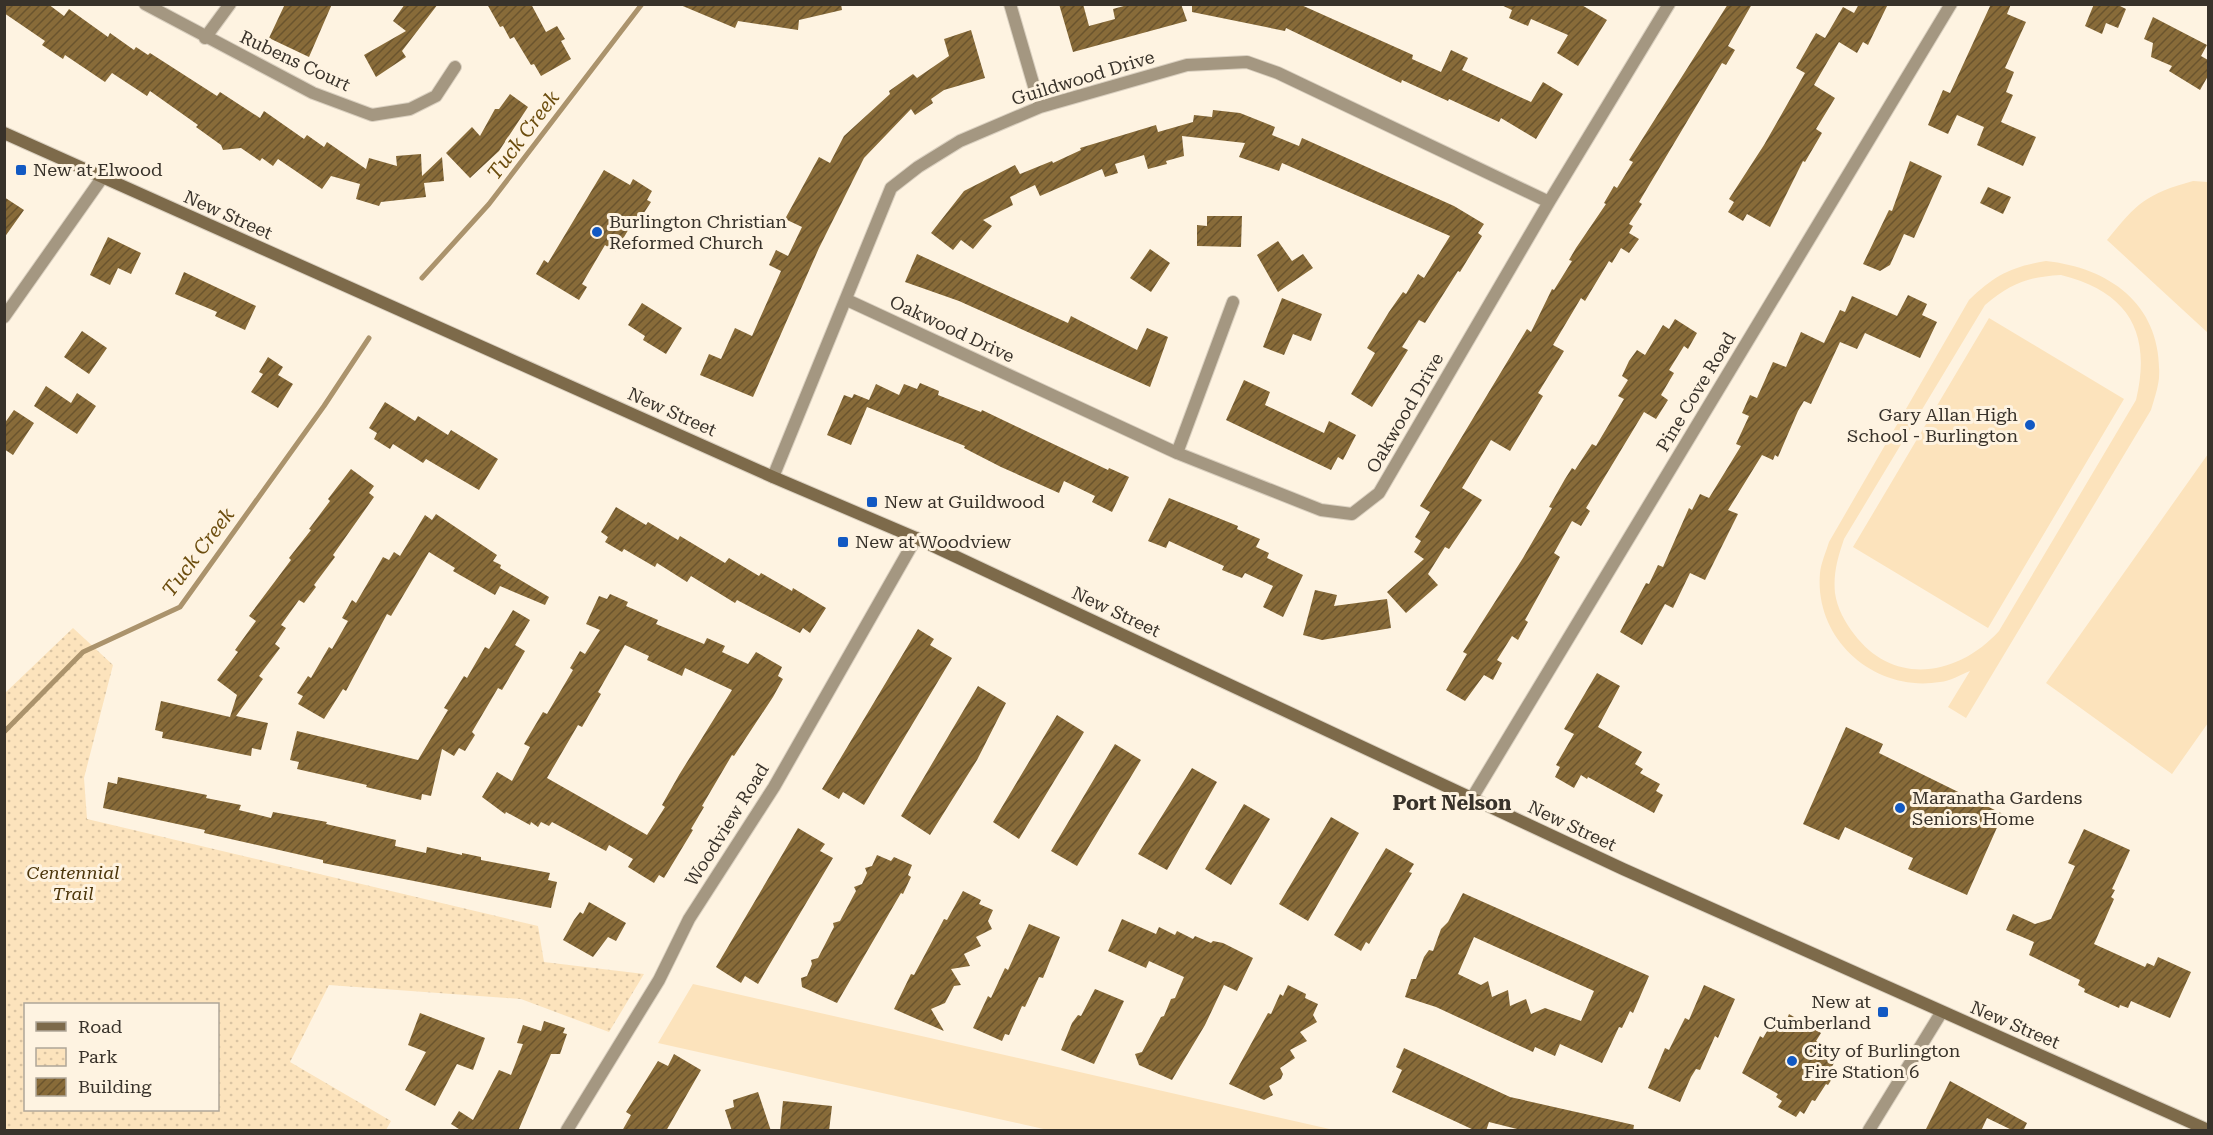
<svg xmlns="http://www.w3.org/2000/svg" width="2213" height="1135" viewBox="0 0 2213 1135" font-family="'Roboto Serif',serif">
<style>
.grass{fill:#fce3bc;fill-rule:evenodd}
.park{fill:url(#park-dots);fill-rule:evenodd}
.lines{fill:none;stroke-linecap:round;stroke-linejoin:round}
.stream{stroke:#ab936c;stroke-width:5}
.building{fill:url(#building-hatch);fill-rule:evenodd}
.minor-casing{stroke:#dad0c0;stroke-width:14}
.tertiary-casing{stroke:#dad0c0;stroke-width:14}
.secondary-casing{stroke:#dad0c0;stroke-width:14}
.minor{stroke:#a49781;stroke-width:12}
.tertiary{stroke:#a49781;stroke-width:12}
.secondary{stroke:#7d6a4a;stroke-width:12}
.poi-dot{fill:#1259c3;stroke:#fef3e1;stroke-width:2}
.labels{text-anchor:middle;stroke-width:6;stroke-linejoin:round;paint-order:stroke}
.street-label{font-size:18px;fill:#38322a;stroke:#fef3e1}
.poi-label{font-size:18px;fill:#38322a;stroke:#fef3e1;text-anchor:start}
.park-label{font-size:18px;font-style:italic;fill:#4c360b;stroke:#fef3e1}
.water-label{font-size:20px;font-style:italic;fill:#6c4d0e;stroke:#fef3e1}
.neighbourhood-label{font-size:20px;font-weight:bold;fill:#38322a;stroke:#fef3e1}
</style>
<defs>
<pattern id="park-dots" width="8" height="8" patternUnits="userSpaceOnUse" patternTransform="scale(1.5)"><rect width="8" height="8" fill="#fce3bc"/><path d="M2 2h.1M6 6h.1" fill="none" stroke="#d9c3a2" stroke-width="1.8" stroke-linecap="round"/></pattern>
<pattern id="building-hatch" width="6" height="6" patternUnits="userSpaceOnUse" patternTransform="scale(1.5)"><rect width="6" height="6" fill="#886b39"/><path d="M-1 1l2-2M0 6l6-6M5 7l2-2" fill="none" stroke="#6a542e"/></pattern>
</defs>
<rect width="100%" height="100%" fill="#fef3e1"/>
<path class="grass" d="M2193,181L2208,182V333L2107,240C2137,203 2146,194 2193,181Z
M2046,261C2111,268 2163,306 2159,378C2158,388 2154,400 2151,410L1966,718L1948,707L1970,671C1960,675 1950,681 1940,682C1875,693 1814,640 1820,573C1821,563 1826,552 1829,542L1969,300C1995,275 2011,267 2046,261ZM2061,275C2129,292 2152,333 2136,400L1999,631C1958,676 1894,687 1854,634C1845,622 1837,608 1835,593C1833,573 1838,557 1844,539L1985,305C2012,283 2027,277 2061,275Z
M1989,318L2124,399L1988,628L1853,547Z
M2208,454V723L2172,774L2046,683Z
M693,984L1334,1130H1048L658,1043Z"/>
<path class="park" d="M73,628L113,665L84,778L87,819L538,926L544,962L644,974L609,1032L521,999L329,985L290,1062L391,1121L386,1130H5V693ZM26,1004H218V1110H26Z"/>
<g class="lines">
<path class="stream" d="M422,278L489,204L642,4
M4,732L83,652L180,607L324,406L369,338"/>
</g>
<path class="building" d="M4,4H48L64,16L69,9L108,37L110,33L134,50L136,47L148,55L150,53L217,96L220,92L260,118L264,111L304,139L307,135L324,147L327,142L366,169L369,158L397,166L396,156L421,154L422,176L442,157L444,181L424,183L426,197L381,202L379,206L356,199L360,184L331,176L322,189L278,159L273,166L262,158L260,161L241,148L223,150L221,145L196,127L198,125L150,91L147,96L112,73L105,82L65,55L63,59L42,45L45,41L4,13Z
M285,4H332L309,57L269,38Z
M405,4H438L402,51L406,57L376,77L364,55L406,31L393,21Z
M487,4H531L546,32L557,26L565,39L561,41L571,59L541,76L534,64L531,65L514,37L510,39L503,26L500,27Z
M678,4H841L842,10L799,20L798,30L738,21L735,28Z
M1059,4H1083L1089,26L1115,19L1113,9L1131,4H1181L1187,21L1073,52Z
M1192,4H1299L1413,55L1412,59L1441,72L1451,50L1468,58L1462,70L1531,102L1543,82L1563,94L1536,139L1501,118L1499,122L1449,99L1448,101L1402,80L1401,83L1286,28L1285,31L1192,12Z
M1499,4H1580L1607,20L1578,66L1557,53L1568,35L1531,19L1528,26L1509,18L1512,10Z
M1728,4H1752L1728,46L1735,50L1726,65L1722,63L1639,202L1642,204L1629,224L1633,226L1629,233L1639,239L1629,253L1621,248L1612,263L1609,261L1585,301L1581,298L1553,345L1564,351L1538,393L1543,396L1510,451L1491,440L1462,488L1482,500L1449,549L1445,547L1428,574L1438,585L1406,613L1387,592L1424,559L1414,552L1421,541L1415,537L1430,512L1420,506L1527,329L1531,332L1552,289L1554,290L1572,261L1569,260L1576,248L1606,204L1604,203L1614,186L1617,188L1633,162L1629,160Z
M1859,4H1888L1868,45L1863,42L1857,53L1839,42L1814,85L1835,98L1816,129L1822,133L1805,162L1803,161L1770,227L1747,214L1743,221L1728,212L1734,202L1729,199L1764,145L1805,73L1796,68L1816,33L1825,38L1843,7L1854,13Z
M1991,4H2011L2007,14L2026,22L2005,68L2014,72L2006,92L2013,95L2001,122L2036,137L2023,166L1977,145L1984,127L1957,115L1948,134L1928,125L1943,90L1950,93Z
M2094,4H2116L2126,9L2118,28L2106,23L2102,34L2085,26Z
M2153,17L2207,45L2201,56L2208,60V76L2200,90L2169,71L2172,66L2151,57L2153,43L2144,39Z
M971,30L985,78L944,90L931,99L933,103L915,115L911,109L864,158L819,248L753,397L700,375L709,354L721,359L735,328L752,336L781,271L769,265L776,250L788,256L802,227L785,219L819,157L830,163L844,136L890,94L889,91L913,74L917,78L949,56L944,39Z
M510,94L528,107L499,151L470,178L446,153L472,127L480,136L495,109H499Z
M1213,110L1240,113L1275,127L1272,135L1299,146L1302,138L1454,206L1484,224L1478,233L1482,236L1460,272L1458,271L1425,323L1419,320L1402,347L1408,350L1372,407L1351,394L1375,353L1367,348L1389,312L1403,292L1406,294L1418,274L1424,278L1450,236L1282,163L1279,171L1239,157L1245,143L1182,136L1184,156L1166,161L1167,164L1148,169L1144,155L1115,164L1118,173L1105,177L1102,169L1040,196L1035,185L1010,197L1013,205L983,220L992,226L973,249L961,240L953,250L931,233L964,191L1015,165L1020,174L1052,161L1053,163L1081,150L1080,148L1156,125L1158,132L1193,122L1194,115L1212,117Z
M1910,161L1942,176L1914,238L1904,234L1890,265L1880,271L1863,264L1889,210L1892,211Z
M604,170L630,185L633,179L652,191L647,200L651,202L640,219L636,217L615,252L605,245L582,284L587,287L579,300L536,274L544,260L548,263Z
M1988,187L2011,197L2003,214L1980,203Z
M4,197L24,210L4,238Z
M1207,216H1242L1241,247L1197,246V225L1207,226Z
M108,237L141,253L131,274L118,268L110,285L90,275Z
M1278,241L1292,261L1303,254L1313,268L1278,292L1257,255Z
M1150,249L1170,263L1151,292L1130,278Z
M917,254L1068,323L1071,316L1137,350L1147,328L1168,337L1150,387L959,301L905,282Z
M184,272L256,306L245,330L215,316L217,312L175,294Z
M1908,295L1927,304L1922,315L1937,322L1920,358L1865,333L1857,349L1840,342L1811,404L1804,401L1798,411L1778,457L1775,455L1773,460L1762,455L1728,510L1738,514L1705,580L1690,573L1673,608L1665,604L1642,645L1620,632L1646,583L1649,584L1658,565L1663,567L1689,508L1692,510L1700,494L1709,498L1741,446L1736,444L1749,416L1742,413L1750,395L1757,398L1773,362L1786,367L1801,332L1824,343L1840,310L1845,312L1852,296L1897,316Z
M1282,298L1322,314L1311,341L1293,334L1284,355L1263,347Z
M642,303L682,328L666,354L643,340L645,336L628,325Z
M1675,319L1697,333L1688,349L1684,346L1669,370L1674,373L1661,395L1668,400L1656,419L1644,412L1586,508L1590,511L1581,526L1572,521L1554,553L1560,557L1525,620L1528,622L1518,640L1512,636L1497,660L1502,663L1493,680L1484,675L1465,701L1446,690L1467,654L1463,652L1523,558L1552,508L1549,507L1565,479L1572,468L1575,470L1592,444L1596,446L1624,399L1618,396L1628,380L1622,376L1629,361L1637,350L1645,355L1663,325L1669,329Z
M82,331L107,348L89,374L64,357Z
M268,357L283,367L278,375L293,384L278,408L251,392L263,374L259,372Z
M1244,380L1270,392L1265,405L1324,433L1329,421L1356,435L1343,460L1338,457L1331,470L1226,420Z
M920,383L939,391L938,395L981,412L982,410L1108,470L1109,468L1129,477L1112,512L1092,502L1095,496L1064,481L1059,493L1001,467L964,448L965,446L867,407L851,445L827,435L844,395L852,398L854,394L869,400L876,384L899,395L904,384L917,389Z
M46,386L71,403L77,393L96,406L77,434L34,406Z
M385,402L415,421L418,416L448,435L451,430L498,459L479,490L426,459L423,463L393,444L390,449L374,439L377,433L369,428Z
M14,410L34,423L13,455L4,449V424Z
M351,469L374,486L369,493L374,497L333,555L335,557L314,585L316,587L304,603L299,600L281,625L286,628L275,644L280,648L259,676L263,679L236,716L268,723L261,750L252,748L251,756L162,738L163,732L155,730L161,701L230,717L237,695L217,680L238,652L235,650L256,621L249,616L291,560L289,558L311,530L309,529L330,501L328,499Z
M1169,498L1238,526L1237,529L1260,539L1256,547L1269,553L1267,558L1303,575L1283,617L1263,607L1273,586L1245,573L1242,578L1222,570L1224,566L1169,541L1166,548L1148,541Z
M616,507L646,525L648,522L678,540L680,536L725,563L729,558L759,576L761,573L792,591L793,588L826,608L810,633L803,628L800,633L737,600L735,603L691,576L687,582L657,563L655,567L624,549L622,552L605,542L608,537L601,532Z
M436,514L497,555L493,561L501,565L500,568L549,597L545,605L500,586L495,595L453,571L455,568L429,552L391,616L387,614L346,691L343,689L324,719L298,704L303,696L297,693L308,676L311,678L329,647L332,649L348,621L342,618L352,600L356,603L383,557L389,560L394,552L400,556L425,515L432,520Z
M1315,590L1337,595L1334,606L1387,599L1391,628L1322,640L1303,635Z
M610,594L628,602L626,606L658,620L656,624L704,644L707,638L725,646L722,652L748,664L756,652L782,667L778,676L783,679L773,697L734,756L732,755L702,806L704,807L691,829L693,830L664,878L659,875L654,883L628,867L633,859L609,845L606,851L552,822L549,826L541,822L538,827L531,822L530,825L506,812L505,814L482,797L497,772L512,781L530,747L524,744L543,712L547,714L573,670L570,668L580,651L585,654L600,630L586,624L599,596L607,599ZM625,645L649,656L647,660L682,676L685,668L732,690L679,775L662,805L665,807L647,835L547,778L578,725L582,727L601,694L598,692Z
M513,610L530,620L515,645L525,651L502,690L498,688L472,732L475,735L465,751L459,748L454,756L442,749L431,796L422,794L421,800L366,787L367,785L297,769L299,762L290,760L297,731L418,760L448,710L444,708L464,676L467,678L485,647L489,649Z
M918,629L934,639L930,645L952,658L864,805L843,792L839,799L822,789Z
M1597,673L1620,686L1598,727L1642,752L1635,764L1643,769L1640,773L1660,784L1656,791L1663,795L1654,813L1588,777L1587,779L1581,775L1574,788L1555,777L1560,767L1556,765L1574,734L1564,729Z
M978,686L1006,703L977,760L930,835L901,816Z
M1057,715L1084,732L1019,839L993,822Z
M1846,727L1883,744L1879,753L2003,814L1967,895L1908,869L1913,858L1845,827L1839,840L1803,824Z
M1115,744L1141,760L1077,866L1051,851Z
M1192,768L1217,782L1167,870L1138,854Z
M118,777L207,795L206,798L241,805L239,810L271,818L273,812L327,822L326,824L396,840L395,846L426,853L427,847L462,855V853L481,857V860L550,873L548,880L557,882L551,908L323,863V860L204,833L205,830L103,808L108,782L117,784Z
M1244,804L1270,819L1231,885L1205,869Z
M1331,817L1359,833L1308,921L1279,904Z
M798,828L825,844L820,851L833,858L758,984L745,976L741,983L716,967Z
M2084,829L2130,850L2112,889L2115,890L2111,897L2114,899L2094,944L2145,967L2147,963L2154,966L2158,957L2191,972L2170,1018L2131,1001L2128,1008L2120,1005L2119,1008L2084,992L2085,989L2078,985L2080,980L2029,955L2034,942L2006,930L2013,914L2035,924L2051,919L2075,866L2068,863Z
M1386,848L1414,864L1409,872L1412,873L1369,944L1366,942L1361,951L1334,935Z
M877,855L891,861L894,857L912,865L908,875L911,877L903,894L901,893L837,1003L802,987L801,978L807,976L812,964L811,960L818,958L834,927L833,923L840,921L856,891L854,887L862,884L867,873L865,868L872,866Z
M963,891L981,900L979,904L993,910L988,921L992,929L976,937L981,946L964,954L970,966L951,969L961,985L954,986L945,1003L931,1009L944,1031L894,1009L911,974L914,975L944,919L947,920Z
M1463,893L1649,976L1633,1013L1630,1011L1622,1028L1619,1027L1602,1063L1560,1044L1555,1056L1535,1047L1533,1052L1436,1007L1405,997L1411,979H1416L1424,957L1429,950L1433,951L1441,929L1448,922ZM1474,937L1594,991L1581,1021L1545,1008L1531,1014L1526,999L1510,1006L1508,990L1492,997L1488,981L1481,985L1458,974Z
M589,902L626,923L616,941L608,937L593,957L563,940L574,920L580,912L583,914Z
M1122,919L1156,934L1159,927L1175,935L1177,931L1193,939L1195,936L1211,943L1213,941L1223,943L1253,958L1237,991L1224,985L1205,1025L1172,1080L1139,1065L1135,1054L1142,1052L1161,1017L1164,1016L1171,999L1175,998L1184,977L1149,961L1146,968L1108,951Z
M1029,924L1060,937L1043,978L1039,977L1025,1007L1022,1006L1009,1035L1005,1034L1002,1041L973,1028L988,996L991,998L1005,968L1008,970Z
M1288,985L1306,994L1305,998L1318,1004L1313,1015L1317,1022L1300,1032L1307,1041L1290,1050L1295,1058L1280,1068L1283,1074L1281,1079L1269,1086L1273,1095L1264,1100L1229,1084L1268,1013L1271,1014L1280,994L1283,996Z
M1704,985L1735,999L1718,1038L1715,1036L1700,1070L1696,1069L1691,1077L1680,1102L1648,1088L1665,1048L1669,1050L1685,1018L1689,1020Z
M1095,989L1124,1001L1094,1064L1061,1050L1072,1023L1078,1015L1081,1016Z
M420,1013L485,1038L473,1070L457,1064L435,1106L405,1090L426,1052L408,1045Z
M1789,1014L1821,1033L1816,1041L1839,1055L1831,1068L1837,1071L1828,1085L1826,1084L1815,1101L1812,1100L1804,1114L1800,1111L1796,1117L1778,1107L1782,1101L1776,1097L1778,1094L1742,1073L1760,1036L1763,1038L1769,1028L1775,1032L1784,1017L1787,1019Z
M544,1021L565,1028L563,1033L567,1034L560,1054H551L518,1131H462L451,1124L459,1111L473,1120L499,1070L511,1075L523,1044L517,1043L523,1025L541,1031Z
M1404,1048L1510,1097L1634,1125L1633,1131H1525L1489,1122L1486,1131H1476L1392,1092L1402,1070L1396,1067Z
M674,1054L701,1070L666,1131H622L631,1115L626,1112L658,1061L668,1066Z
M1950,1081L2027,1123L2023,1131H2014L1987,1118L1981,1131H1925Z
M758,1092L771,1131H732L725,1110L734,1107L733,1100Z
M783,1101L832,1106L829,1131H780Z"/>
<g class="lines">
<defs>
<path id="minor" d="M145,4L313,93L372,115L410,109L436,96L455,67
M1010,4L1040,107
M205,38L230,4
M847,300L1177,453L1321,510L1352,514L1379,493L1549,202L1669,4
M4,317L102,178
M1177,453L1233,302
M773,477L891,188L918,167L960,141L1040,107L1187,65L1247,62L1278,73L1549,202
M1472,798L1951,4
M567,1130L659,980L689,919L774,787L916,538"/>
<path id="tertiary" d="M1869,1130L1941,1013"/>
<path id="secondary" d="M4,133L773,477L916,538L1623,869L2208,1130"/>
</defs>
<use href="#minor" class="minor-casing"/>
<use href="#tertiary" class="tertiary-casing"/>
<use href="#secondary" class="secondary-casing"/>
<use href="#minor" class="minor"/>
<use href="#tertiary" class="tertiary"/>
<use href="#secondary" class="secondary"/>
</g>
<g class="poi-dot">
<rect x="15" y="164" width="12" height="12" rx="3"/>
<circle cx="597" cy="232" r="6"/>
<circle cx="2030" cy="425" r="6"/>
<rect x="866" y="496" width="12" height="12" rx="3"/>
<rect x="837" y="536" width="12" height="12" rx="3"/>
<circle cx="1900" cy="808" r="6"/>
<rect x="1877" y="1006" width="12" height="12" rx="3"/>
<circle cx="1792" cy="1061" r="6"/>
</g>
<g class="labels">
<g class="street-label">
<text transform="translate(295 61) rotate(25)" y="6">Rubens Court</text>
<text transform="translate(1083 78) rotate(-17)" y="6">Guildwood Drive</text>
<text transform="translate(228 215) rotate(24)" y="6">New Street</text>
<text transform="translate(952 329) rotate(25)" y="6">Oakwood Drive</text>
<text transform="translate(1696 392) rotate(-59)" y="6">Pine Cove Road</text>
<text transform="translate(672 412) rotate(24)" y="6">New Street</text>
<text transform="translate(1405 413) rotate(-60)" y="6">Oakwood Drive</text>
<text transform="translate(1116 612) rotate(25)" y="6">New Street</text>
<text transform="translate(727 825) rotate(-58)" y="6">Woodview Road</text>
<text transform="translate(1572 826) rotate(25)" y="6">New Street</text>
<text transform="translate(2015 1025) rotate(23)" y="6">New Street</text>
</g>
<g class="poi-label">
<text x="33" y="176">New at Elwood</text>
<text x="609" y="228">Burlington Christian<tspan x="609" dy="21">Reformed Church</tspan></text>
<text x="2018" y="421" text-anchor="end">Gary Allan High<tspan x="2018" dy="21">School - Burlington</tspan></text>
<text x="884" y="508">New at Guildwood</text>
<text x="855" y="548">New at Woodview</text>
<text x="1912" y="804">Maranatha Gardens<tspan x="1912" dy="21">Seniors Home</tspan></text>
<text x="1871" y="1008" text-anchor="end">New at<tspan x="1871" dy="21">Cumberland</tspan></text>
<text x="1804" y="1057">City of Burlington<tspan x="1804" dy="21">Fire Station 6</tspan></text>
</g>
<g class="park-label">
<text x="73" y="879">Centennial<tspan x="73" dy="21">Trail</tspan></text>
</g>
<g class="water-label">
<text transform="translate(523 135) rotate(-53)" y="7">Tuck Creek</text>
<text transform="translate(198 552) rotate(-53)" y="7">Tuck Creek</text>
</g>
<g class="neighbourhood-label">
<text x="1452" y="810">Port Nelson</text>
</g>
</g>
<rect width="2213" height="1135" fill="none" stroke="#38322a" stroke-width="12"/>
<rect x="24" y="1003" width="195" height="108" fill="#fef3e1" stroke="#afa698" stroke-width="1.5"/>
<rect x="36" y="1022" width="30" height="9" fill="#7d6a4a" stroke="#afa698" stroke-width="1.5"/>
<text x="78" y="1033" font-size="18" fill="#38322a">Road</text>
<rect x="36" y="1048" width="30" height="18" fill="url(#park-dots)" stroke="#afa698" stroke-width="1.5"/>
<text x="78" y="1063" font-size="18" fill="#38322a">Park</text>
<rect x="36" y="1078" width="30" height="18" fill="url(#building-hatch)" stroke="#afa698" stroke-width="1.5"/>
<text x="78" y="1093" font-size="18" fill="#38322a">Building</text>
</svg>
